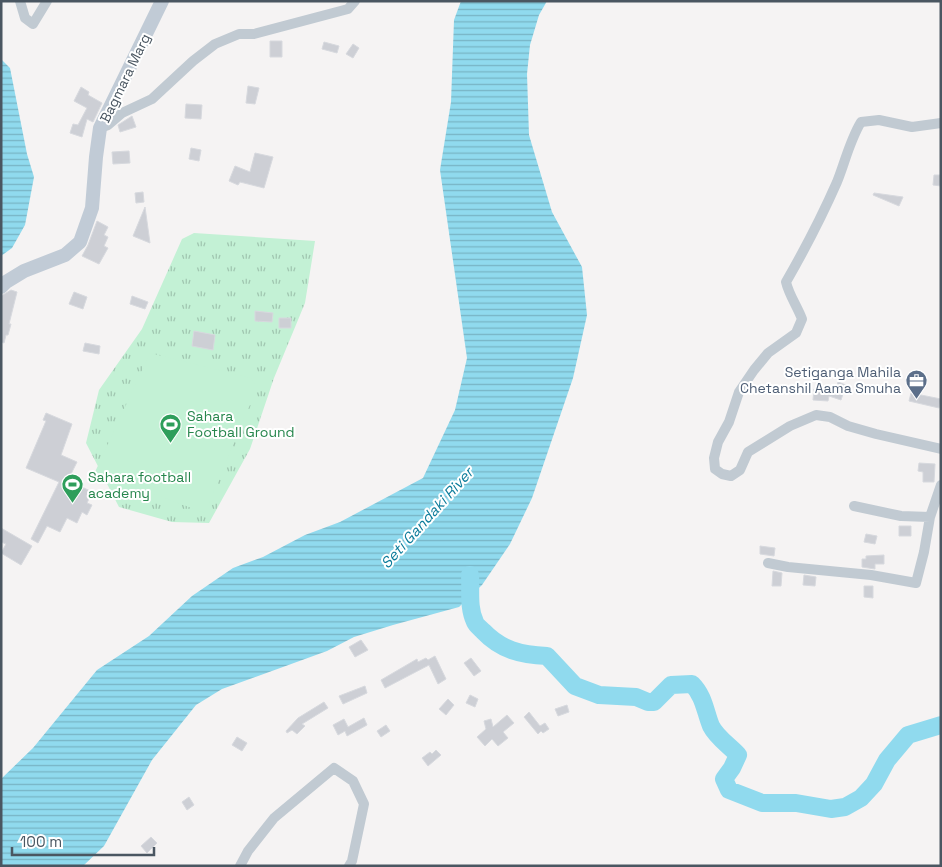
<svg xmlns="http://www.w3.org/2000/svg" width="942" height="867" viewBox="0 0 942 867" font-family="'Space Grotesk',sans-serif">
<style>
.park{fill:url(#park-tufts)}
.pitch{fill:#c3f1d5}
.water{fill:url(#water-rules)}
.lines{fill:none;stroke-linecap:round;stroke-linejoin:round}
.river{stroke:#90daee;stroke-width:18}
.building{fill:#cdcfd5;stroke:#d7d9de}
.street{stroke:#c1cad2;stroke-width:10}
.secondary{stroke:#c1cbd6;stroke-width:14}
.labels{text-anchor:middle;stroke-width:4;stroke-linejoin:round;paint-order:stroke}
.street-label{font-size:14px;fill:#4a5661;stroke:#fff}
.service-label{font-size:14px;fill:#4e5e75;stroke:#fff;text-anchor:end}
.leisure-label{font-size:14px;fill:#27864d;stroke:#fff;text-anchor:start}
.water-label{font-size:15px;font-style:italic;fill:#0c7c9b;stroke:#fff}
</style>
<defs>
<pattern id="park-tufts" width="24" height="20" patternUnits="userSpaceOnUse" patternTransform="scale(1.25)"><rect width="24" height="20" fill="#c3f1d5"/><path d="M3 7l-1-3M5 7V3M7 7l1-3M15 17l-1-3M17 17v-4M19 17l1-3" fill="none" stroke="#a0c6b0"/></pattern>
<pattern id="water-rules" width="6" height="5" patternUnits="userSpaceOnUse" patternTransform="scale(1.25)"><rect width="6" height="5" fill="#90daee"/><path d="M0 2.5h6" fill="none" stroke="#78b4c4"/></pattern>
</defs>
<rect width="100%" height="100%" fill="#f5f3f3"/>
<path class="park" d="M194,233L315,241L305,303L274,378L250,449L209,523L172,522L119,507L86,443L99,390L142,329L182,239Z"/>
<path class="pitch" d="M150,353L251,378L255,384V395L245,415L205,513L95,472Z"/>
<path class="water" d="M461,1H547L539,15L530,45L527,74L529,135L552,212L582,267L587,315L573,378L532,498L510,544L482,585L459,607L393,625L354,637L327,651L222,689L196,705L152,760L104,846L83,866H1V779L33,748L97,670L149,636L192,596L233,568L263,557L305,535L340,522L423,478L455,410L467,358L440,170L451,102L454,20Z
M1,59L10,68L27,154L34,177L25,225L12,248L1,256Z"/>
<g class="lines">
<path class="river" d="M470,575C471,591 468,607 475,622C476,625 480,628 483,631C501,650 521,655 547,656L575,686L599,695L636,697L648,702H654L671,685L692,684C704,696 705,711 711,726C717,738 730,746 738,755L732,768L724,779L729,790L762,803H796L831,809L845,807L861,798L874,784L887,760L908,735L941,725"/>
</g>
<path class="building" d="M270,41H282V57H270Z
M324,42L339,46L337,53L322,49Z
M353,44L359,48L353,58L346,54Z
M248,86L259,88L255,104L246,103Z
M81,87L89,92L88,95L102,103L93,122L87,119L82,137L70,133L73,124L78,125L87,108L74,101Z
M186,104L202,105L201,119L185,118Z
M132,116L136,127L120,132L118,125Z
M191,148L201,150L199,161L189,159Z
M129,151L130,163L113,164L112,152Z
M255,153L273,157L264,188L240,182L238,185L229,181L235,166L250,172Z
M934,175H941V186L933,185Z
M143,192L144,202L136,203L135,193Z
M874,193L903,197L899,206L873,195Z
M145,207L150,243L133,236Z
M97,221L108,227L104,235L108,237L104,246L108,248L99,264L82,256L88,245Z
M11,290L17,292L9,324H11L8,335H6L4,343L1,342V296Z
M74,292L87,297L83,309L69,304Z
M132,296L148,302L145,309L130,304Z
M255,311L273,313L272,322L255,321Z
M279,318H291V328H279Z
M194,331L215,335L213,350L192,346Z
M85,343L100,346L99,354L83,351Z
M838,382L846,385L841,400L829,396L828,401L813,400L814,389L835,392Z
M911,393L941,399L939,408L909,401Z
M46,413L72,424L61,455L77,462L68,480L92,492L87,503L92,505L87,515L82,512L77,523L67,518L60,532L47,526L38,543L31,539L59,482L26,468L46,421L43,420Z
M919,463L935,464L934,482H923V472L918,471Z
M899,526H911V536H899Z
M1,528L32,546L21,565L1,553L6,544L1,542Z
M866,534L877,536L875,544L864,542Z
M760,546L775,548L774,556L760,554Z
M884,555V564H875V569L862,567V559H866V556Z
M773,571L782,573L781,586H772Z
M804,575L816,577L815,586L803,585Z
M864,586H873V598L864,597Z
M361,640L368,650L355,657L349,647Z
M435,656L446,679L438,684L429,665L385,688L381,680L417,659L418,662L426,658L428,660Z
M471,658L481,671L474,676L464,663Z
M365,686L367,693L343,704L339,696Z
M470,695L478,699L475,707L466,703Z
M448,699L454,705L446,715L439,709Z
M324,702L328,708L302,724L305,726L297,734L292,730L287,733L286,731L298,718Z
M567,705L569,712L558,716L555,709Z
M529,712L540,726L545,723L549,729L543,733L541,731L538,734L524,717Z
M507,715L514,723L503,732L508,738L498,746L492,739L485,746L477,737L486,729L484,721L491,719L493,727Z
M364,718L367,725L347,736L345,731L338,735L333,725L344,719L348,727Z
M386,725L390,731L381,737L377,731Z
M237,737L247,743L242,751L232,745Z
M436,750L441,755L428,766L422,758L430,752L432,754Z
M189,797L194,805L187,810L182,802Z
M151,837L157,843L147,853L141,846Z"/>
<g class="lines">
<path class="street" d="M20,1L25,18L33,24L47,1
M941,123L912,127L879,120L861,122C850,140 845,162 837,182C822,216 805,249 786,282C789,295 797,306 802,319L796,333L768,353L754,370L739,392L729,422L718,442L714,458L715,469L722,474L731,476L740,470L748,452L790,426L816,415L830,417L848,426L876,434L941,449
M100,128L108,125L122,113L152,99L193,61L215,44L239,34H254L348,9L355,1
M854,506L901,516L930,517
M768,563L788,567L871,575L916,583L924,552L930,517L941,485
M240,866L248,851L274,818L334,768L353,781L364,804L352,861L349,866"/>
<path class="secondary" d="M1,287L6,282L24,271L65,255L80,242L92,208L96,157L100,128L162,1"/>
</g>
<defs>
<symbol id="office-pin" viewBox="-11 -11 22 30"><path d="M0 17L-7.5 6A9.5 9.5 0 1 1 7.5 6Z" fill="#5c6f8a" stroke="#fff"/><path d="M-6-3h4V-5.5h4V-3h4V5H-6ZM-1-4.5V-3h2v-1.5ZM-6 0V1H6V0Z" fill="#fff"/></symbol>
<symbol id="stadium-pin" viewBox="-11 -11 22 30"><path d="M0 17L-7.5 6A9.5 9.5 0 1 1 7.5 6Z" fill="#2e9e5b" stroke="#fff"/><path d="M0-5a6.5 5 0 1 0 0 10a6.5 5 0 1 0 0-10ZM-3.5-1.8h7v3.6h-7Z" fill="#fff"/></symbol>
</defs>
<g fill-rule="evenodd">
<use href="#office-pin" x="904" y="368" width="25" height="34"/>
<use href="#stadium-pin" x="158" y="412" width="25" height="34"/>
<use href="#stadium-pin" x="60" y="472" width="25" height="34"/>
</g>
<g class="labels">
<g class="street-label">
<text transform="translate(125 78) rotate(-64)" y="5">Bagmara Marg</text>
</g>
<g class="service-label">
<text x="901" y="377">Setiganga Mahila<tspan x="901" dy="16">Chetanshil Aama Smuha</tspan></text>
</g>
<g class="leisure-label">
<text x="187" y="421">Sahara<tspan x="187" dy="16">Football Ground</tspan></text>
<text x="88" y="482">Sahara football<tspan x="88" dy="16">academy</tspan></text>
</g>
<g class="water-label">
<text transform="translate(427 518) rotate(-48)" y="5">Seti Gandaki River</text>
</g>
</g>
<rect width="942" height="867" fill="none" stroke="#4a5661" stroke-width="5"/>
<path d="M12 847v8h142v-8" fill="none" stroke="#4a5661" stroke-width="2.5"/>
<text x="20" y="847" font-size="15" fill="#4a5661" stroke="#ffffff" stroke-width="4" paint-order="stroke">100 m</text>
</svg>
